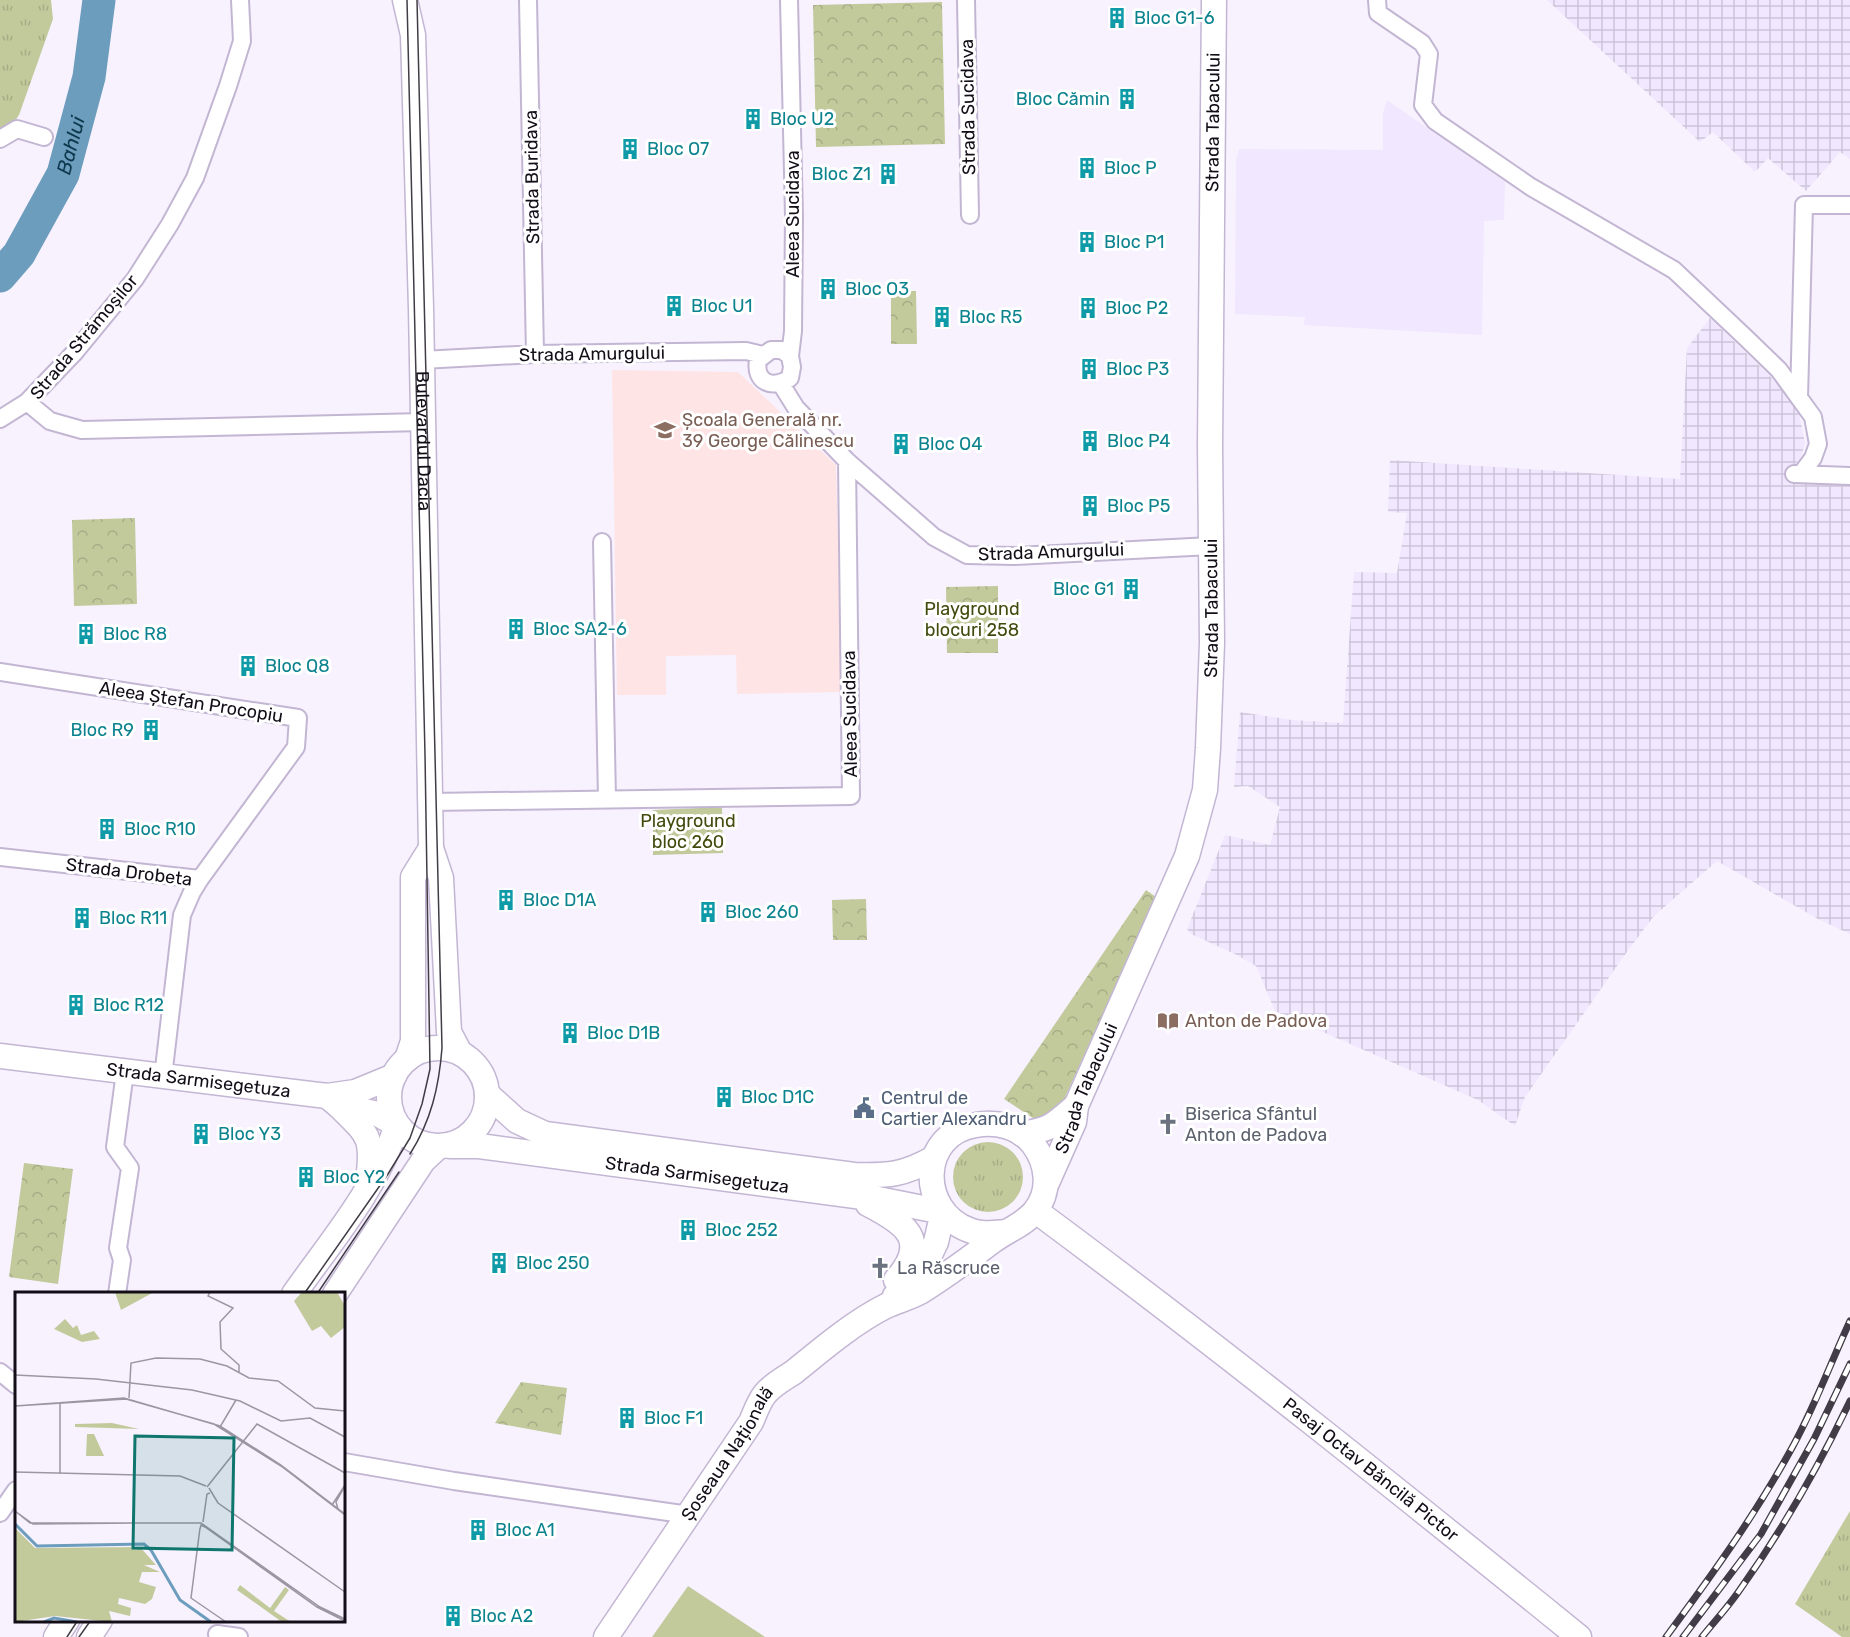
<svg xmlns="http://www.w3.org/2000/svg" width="1850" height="1637" viewBox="0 0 1850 1637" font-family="Rubik,sans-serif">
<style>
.built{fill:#f1e7fe}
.industrial{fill:url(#industrial-grid)}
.education{fill:#ffe4e5}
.grass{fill:url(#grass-tufts)}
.park{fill:url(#park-crowns)}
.pitch{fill:#c2ca9c}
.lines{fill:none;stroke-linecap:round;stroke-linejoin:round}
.river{stroke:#6c9dbc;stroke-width:33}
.street-casing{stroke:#c3b6d3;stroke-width:20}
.secondary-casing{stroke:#c3b6d3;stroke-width:27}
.street{stroke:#fff;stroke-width:16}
.secondary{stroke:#fff;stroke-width:24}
.tram{stroke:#413c46;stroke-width:1.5}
.rail-casing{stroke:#413c46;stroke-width:7}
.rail{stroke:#fff;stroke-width:4.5;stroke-dasharray:14;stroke-linecap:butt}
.labels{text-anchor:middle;stroke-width:6;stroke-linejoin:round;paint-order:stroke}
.culture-label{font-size:18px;fill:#0d838f;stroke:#fff;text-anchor:start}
.street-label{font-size:18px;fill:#120d17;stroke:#fff}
.education-label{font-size:18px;fill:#785e54;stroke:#fff;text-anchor:start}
.park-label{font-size:18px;fill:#434a0e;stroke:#fff}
.service-label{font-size:18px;fill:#4e5e75;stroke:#fff;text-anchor:start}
.worship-label{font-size:18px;fill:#5b616d;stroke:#fff;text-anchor:start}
.water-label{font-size:20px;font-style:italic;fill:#0e384e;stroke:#fff}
.inset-river{fill:none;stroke:#6c9dbc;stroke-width:3}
.inset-road{fill:none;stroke:#9c96a2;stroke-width:1.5}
.view{fill:#0f766e;fill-opacity:0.15;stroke:#0f766e;stroke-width:3}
.inset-edge{fill:none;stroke:#120d17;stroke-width:3}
</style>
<defs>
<pattern id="industrial-grid" width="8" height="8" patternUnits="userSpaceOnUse" patternTransform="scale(1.5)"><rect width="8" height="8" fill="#f1e7fe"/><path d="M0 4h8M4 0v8" fill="none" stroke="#cec5d9"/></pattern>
<pattern id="grass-tufts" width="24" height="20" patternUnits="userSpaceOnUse" patternTransform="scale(1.5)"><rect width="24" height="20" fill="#c2ca9c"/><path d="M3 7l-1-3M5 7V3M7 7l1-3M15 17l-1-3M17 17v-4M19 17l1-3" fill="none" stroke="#a6ac86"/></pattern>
<pattern id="park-crowns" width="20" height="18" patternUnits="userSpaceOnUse" patternTransform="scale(1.5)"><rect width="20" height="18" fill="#c2ca9c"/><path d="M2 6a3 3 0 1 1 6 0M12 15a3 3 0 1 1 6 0" fill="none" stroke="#a6ac86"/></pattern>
</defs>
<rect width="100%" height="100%" fill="#f8f2ff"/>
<path class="built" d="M1387,100L1505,182L1504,220L1484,221L1482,335L1304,325L1305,317L1235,314L1236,160L1239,149L1383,150V113Z"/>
<path class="industrial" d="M1547,0H1850V159L1840,152L1806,191L1768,158L1755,172L1713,132L1700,142Z
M1710,318L1779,385L1799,412L1805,444L1801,456L1794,466L1793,483L1850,485V934L1818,919L1717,861L1654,916L1629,949L1525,1097L1515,1126L1478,1100L1275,1011L1256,966L1235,954L1191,934L1187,929L1225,835L1270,845L1280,807L1248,786L1234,787L1240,712L1292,720L1343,723L1354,572L1397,573L1407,513L1388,512L1390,460L1680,479L1687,348Z"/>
<path class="education" d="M612,370L738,372L836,465L842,692L737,694L736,655L666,656V695H617Z"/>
<path class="grass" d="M0,0H51L53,19L19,115L0,143Z
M953 1177a35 35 0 1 1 70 0a35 35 0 1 1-70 0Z
M1850,1511V1637H1842L1795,1604Z"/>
<path class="park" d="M942,2L945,144L816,147L813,5Z
M891,291H916L917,344H891Z
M135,518L137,604L74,606L72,520Z
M998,586V653H947L946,587Z
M722,807L723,853L653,855V810Z
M1146,890L1156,897L1062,1104L1036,1120L1004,1099Z
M866,899L867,940H833L832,900Z
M24,1163L73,1169L58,1284L9,1277Z
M521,1382L567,1388L561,1435L495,1423Z"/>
<path class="pitch" d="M688,1586L765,1637H652Z"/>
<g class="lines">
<path class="river" id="s1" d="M0,276L19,254L63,174L89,77L99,0"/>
<defs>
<path id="street" d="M528,0L535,354
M789,0L794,216L793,331L790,356
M966,0L970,215
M1377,0L1378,13L1422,43L1429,54L1423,105L1435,121L1531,187L1674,270L1746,338L1779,370L1813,417L1818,444L1813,458L1801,474
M0,139L17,129L44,137
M771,350H782L790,356L792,367L790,378C772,390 754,382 758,360Z
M422,360L535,354L746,351L763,355
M781,384L796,408L847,461L934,537L967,555L1014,556L1211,546
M1799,398L1804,205H1850
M27,402L50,421L82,430L423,422
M0,419L27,402L75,352L135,279L170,224L195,178L228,86L242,41L240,0
M1794,474L1850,476
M602,542L607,800
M0,672L298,718L296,747L200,879L192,892L182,915L163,1077
M431,802L851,796L847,461
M0,857L200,879
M117,1294L122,1260L118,1248L130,1168L115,1147L125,1072
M0,1372L16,1385
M344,1462L454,1481L689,1515
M0,1513L16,1490
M217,1634L239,1637"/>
<g id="secondary">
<path id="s2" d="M405,0L413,35L421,308L431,848L441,878L449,1032L460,1053"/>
<circle cx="438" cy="1097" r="49"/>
<path id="s3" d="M0,1056L327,1096L355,1092L394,1076"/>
<path d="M407,1059L413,1041V877L431,848"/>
<path d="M487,1094L517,1121L545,1134L854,1175C889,1176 903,1175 934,1158"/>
<path d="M338,1105C368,1135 374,1136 368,1180"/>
<path d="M1022,1134C1053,1129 1053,1125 1076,1106"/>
<path id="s4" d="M450,1146H479L878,1199L943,1212L936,1242L925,1265L895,1296"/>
<path id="s5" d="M1046,1185L1074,1122L1076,1106L1187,856L1205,790L1208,748L1212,643L1210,445L1214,0"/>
<path d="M868,1204C905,1223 931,1240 896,1280"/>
<path id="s6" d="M1036,1211C1221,1348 1400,1492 1579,1637"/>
<path d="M294,1294C332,1240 377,1188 397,1125L378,1114L338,1105L327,1096"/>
<path d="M335,1294L423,1161L438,1147"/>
<path d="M56,1637L67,1620"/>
<path d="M89,1637L100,1620"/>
<path id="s7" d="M606,1637L751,1422C755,1413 759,1401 765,1394C772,1385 785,1378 794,1372C822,1349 854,1322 886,1306C897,1301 909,1298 920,1292C946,1276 970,1258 994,1240C1008,1230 1025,1224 1035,1211C1051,1191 1048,1164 1033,1144C1020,1127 996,1121 976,1125C918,1134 918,1211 969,1230C981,1235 993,1233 1005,1232"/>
</g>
</defs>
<use href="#street" class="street-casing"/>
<use href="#secondary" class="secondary-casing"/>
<use href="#street" class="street"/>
<use href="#secondary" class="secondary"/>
<path class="tram" d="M410,1154C431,1121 439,1087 442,1048L417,0
M304,1294L388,1174L410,1138L422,1104L430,1069L425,754L407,0
M317,1294L399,1172
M67,1637L78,1620
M79,1637L91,1620"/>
<defs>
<path id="rail" d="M1666,1637C1712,1575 1756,1514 1793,1446C1815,1406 1831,1362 1850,1321
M1683,1637L1761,1534L1814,1439L1850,1364
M1702,1637C1714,1622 1728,1607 1739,1591C1781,1532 1819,1466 1850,1401"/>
</defs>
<use href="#rail" class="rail-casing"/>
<use href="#rail" class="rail"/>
</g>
<defs>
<symbol id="building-bare" viewBox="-9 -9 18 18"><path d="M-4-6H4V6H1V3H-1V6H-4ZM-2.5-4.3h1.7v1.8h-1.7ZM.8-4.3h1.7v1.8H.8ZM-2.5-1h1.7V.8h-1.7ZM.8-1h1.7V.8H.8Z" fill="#0f9aa8" stroke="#fff" stroke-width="2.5" paint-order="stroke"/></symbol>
<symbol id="school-bare" viewBox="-9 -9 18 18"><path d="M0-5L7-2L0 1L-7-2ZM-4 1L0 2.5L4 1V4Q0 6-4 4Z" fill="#8d6e63" stroke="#fff" stroke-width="2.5" paint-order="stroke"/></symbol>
<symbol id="library-bare" viewBox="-9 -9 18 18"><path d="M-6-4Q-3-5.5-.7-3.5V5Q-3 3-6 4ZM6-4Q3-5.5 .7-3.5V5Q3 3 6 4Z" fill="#8d6e63" stroke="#fff" stroke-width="2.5" paint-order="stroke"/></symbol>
<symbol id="civic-bare" viewBox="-9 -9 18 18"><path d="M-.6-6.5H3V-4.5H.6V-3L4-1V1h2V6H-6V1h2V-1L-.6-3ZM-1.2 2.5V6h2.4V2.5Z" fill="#5c6f8a" stroke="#fff" stroke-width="2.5" paint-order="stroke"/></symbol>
<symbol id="church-bare" viewBox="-9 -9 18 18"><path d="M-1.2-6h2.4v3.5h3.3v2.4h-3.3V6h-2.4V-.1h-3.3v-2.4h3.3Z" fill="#6b7280" stroke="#fff" stroke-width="2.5" paint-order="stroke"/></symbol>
</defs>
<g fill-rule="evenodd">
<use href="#building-bare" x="1102" y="3" width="30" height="30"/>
<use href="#building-bare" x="1112" y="84" width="30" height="30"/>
<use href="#building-bare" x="738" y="104" width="30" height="30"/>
<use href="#building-bare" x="615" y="134" width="30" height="30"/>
<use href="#building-bare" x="1072" y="153" width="30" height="30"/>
<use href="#building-bare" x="873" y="159" width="30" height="30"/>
<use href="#building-bare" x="1072" y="227" width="30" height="30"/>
<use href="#building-bare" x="813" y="274" width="30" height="30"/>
<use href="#building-bare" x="659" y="291" width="30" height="30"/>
<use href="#building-bare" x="1073" y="293" width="30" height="30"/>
<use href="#building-bare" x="927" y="302" width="30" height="30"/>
<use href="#building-bare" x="1074" y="354" width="30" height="30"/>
<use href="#school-bare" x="650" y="415" width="30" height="30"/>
<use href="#building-bare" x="1075" y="426" width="30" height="30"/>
<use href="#building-bare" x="886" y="429" width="30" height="30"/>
<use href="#building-bare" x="1075" y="491" width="30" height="30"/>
<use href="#building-bare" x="1116" y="574" width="30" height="30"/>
<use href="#building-bare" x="501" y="614" width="30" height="30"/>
<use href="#building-bare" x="71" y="619" width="30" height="30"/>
<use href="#building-bare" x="233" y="651" width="30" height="30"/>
<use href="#building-bare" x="136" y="715" width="30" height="30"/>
<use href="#building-bare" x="92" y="814" width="30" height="30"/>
<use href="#building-bare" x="491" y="885" width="30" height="30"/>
<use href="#building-bare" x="693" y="897" width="30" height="30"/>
<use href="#building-bare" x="67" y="903" width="30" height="30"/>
<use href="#building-bare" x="61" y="990" width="30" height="30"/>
<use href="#library-bare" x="1153" y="1006" width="30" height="30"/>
<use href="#building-bare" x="555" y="1018" width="30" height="30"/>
<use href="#building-bare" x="709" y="1082" width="30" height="30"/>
<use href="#civic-bare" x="849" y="1093" width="30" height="30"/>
<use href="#church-bare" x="1153" y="1109" width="30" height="30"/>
<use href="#building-bare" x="186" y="1119" width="30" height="30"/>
<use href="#building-bare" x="291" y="1162" width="30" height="30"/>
<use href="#building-bare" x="673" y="1215" width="30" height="30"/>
<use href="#building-bare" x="484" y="1248" width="30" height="30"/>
<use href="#church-bare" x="865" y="1253" width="30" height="30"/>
<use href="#building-bare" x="612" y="1403" width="30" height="30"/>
<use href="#building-bare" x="463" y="1515" width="30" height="30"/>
<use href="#building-bare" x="438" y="1601" width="30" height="30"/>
</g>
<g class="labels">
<g class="culture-label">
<text x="1134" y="24">Bloc G1-6</text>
<text x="1110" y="105" text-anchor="end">Bloc Cămin</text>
<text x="770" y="125">Bloc U2</text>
<text x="647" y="155">Bloc O7</text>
<text x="1104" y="174">Bloc P</text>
<text x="871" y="180" text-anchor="end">Bloc Z1</text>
<text x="1104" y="248">Bloc P1</text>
<text x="845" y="295">Bloc O3</text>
<text x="691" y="312">Bloc U1</text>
<text x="1105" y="314">Bloc P2</text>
<text x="959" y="323">Bloc R5</text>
<text x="1106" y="375">Bloc P3</text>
<text x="1107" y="447">Bloc P4</text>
<text x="918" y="450">Bloc O4</text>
<text x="1107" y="512">Bloc P5</text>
<text x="1114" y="595" text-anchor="end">Bloc G1</text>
<text x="533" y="635">Bloc SA2-6</text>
<text x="103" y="640">Bloc R8</text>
<text x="265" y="672">Bloc Q8</text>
<text x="134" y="736" text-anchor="end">Bloc R9</text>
<text x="124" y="835">Bloc R10</text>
<text x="523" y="906">Bloc D1A</text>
<text x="725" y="918">Bloc 260</text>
<text x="99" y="924">Bloc R11</text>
<text x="93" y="1011">Bloc R12</text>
<text x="587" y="1039">Bloc D1B</text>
<text x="741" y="1103">Bloc D1C</text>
<text x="218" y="1140">Bloc Y3</text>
<text x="323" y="1183">Bloc Y2</text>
<text x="705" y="1236">Bloc 252</text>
<text x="516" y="1269">Bloc 250</text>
<text x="644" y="1424">Bloc F1</text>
<text x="495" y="1536">Bloc A1</text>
<text x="470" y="1622">Bloc A2</text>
</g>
<g class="street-label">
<text transform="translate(968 107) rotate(-91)" y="6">Strada Sucidava</text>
<text dy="6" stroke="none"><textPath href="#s5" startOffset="1095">Strada Tabacului</textPath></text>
<text transform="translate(532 177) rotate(-91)" y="6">Strada Buridava</text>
<text transform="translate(793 214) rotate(-90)" y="6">Aleea Sucidava</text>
<text transform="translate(84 337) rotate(-50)" y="6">Strada Strămoșilor</text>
<text transform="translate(592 354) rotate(-1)" y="6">Strada Amurgului</text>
<text dy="6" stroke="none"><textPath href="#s2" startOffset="442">Bulevardul Dacia</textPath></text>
<text transform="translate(1051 552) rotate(-2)" y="6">Strada Amurgului</text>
<text dy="6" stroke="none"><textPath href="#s5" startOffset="609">Strada Tabacului</textPath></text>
<text transform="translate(191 702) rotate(9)" y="6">Aleea Ștefan Procopiu</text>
<text transform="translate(850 714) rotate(-91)" y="6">Aleea Sucidava</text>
<text transform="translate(129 872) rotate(7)" y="6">Strada Drobeta</text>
<text dy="6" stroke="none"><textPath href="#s3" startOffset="200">Strada Sarmisegetuza</textPath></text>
<text dy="6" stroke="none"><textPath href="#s5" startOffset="105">Strada Tabacului</textPath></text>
<text dy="6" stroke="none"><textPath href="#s4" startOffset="249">Strada Sarmisegetuza</textPath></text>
<text dy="6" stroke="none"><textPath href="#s7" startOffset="220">Șoseaua Națională</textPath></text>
<text dy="6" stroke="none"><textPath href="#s6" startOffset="423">Pasaj Octav Băncilă Pictor</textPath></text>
</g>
<g class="education-label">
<text x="682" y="426">Școala Generală nr.<tspan x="682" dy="21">39 George Călinescu</tspan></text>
<text x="1185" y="1027">Anton de Padova</text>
</g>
<g class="park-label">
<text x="972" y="615">Playground<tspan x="972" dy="21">blocuri 258</tspan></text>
<text x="688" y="827">Playground<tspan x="688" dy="21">bloc 260</tspan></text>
</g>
<g class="service-label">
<text x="881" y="1104">Centrul de<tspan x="881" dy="21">Cartier Alexandru</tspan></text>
</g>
<g class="worship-label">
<text x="1185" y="1120">Biserica Sfântul<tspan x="1185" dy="21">Anton de Padova</tspan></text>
<text x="897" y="1274">La Răscruce</text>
</g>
<g class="water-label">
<text dy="7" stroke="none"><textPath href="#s1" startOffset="150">Bahlui</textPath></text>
</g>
</g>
<g transform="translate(15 1292)">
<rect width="330" height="330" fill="#f8f2ff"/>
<path d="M50,27L58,36L62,33L66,43L79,39L85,47L67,50L39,37ZM72,142H79L89,164H71ZM0,236L20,256L125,255L141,273H129L145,280H127L124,290L141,295L137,307L130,312L104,306L103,312L116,316L115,324L94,319L97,330L40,324L0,330Z" fill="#c2ca9c"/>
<path d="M287,0H322L330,14V35L316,46L306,34L297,39L279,9ZM97,131L124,137L60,135V132ZM225,293L255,316L270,295L274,298L259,319L276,330H267L222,298Z" fill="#c2ca9c"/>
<path d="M100,0H139L106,18Z" fill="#c2ca9c"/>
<path class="inset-river" d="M0,232L22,254L129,252L136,258L165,308L196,330M29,330L39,326L62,330"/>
<path class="inset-road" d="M195,0L193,4L218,16L205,30L206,57L224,73V81M0,83L81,87L177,98L225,109L266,129L295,126L330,145M114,106L116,71L141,66L185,67L212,74L234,86L263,89L300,116L330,119M0,114L111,107L199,132L266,174L330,223M0,114L109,106L205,134L266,173L330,222M205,135L221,108M0,180L165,184L191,194M45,181V110M192,195L242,132L330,181M194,196L203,211L330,300M317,213L330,193M323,217L321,210L330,194M0,219L18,232L121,231M0,219L15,231H186L305,315L330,327M188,230L192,202L195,201M120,231H170M185,236L176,306L211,330M185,237L186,233L190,235L302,315L330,329"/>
<path class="view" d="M120,144L219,146L217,258L118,256Z"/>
<rect width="330" height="330" class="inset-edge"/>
</g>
</svg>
